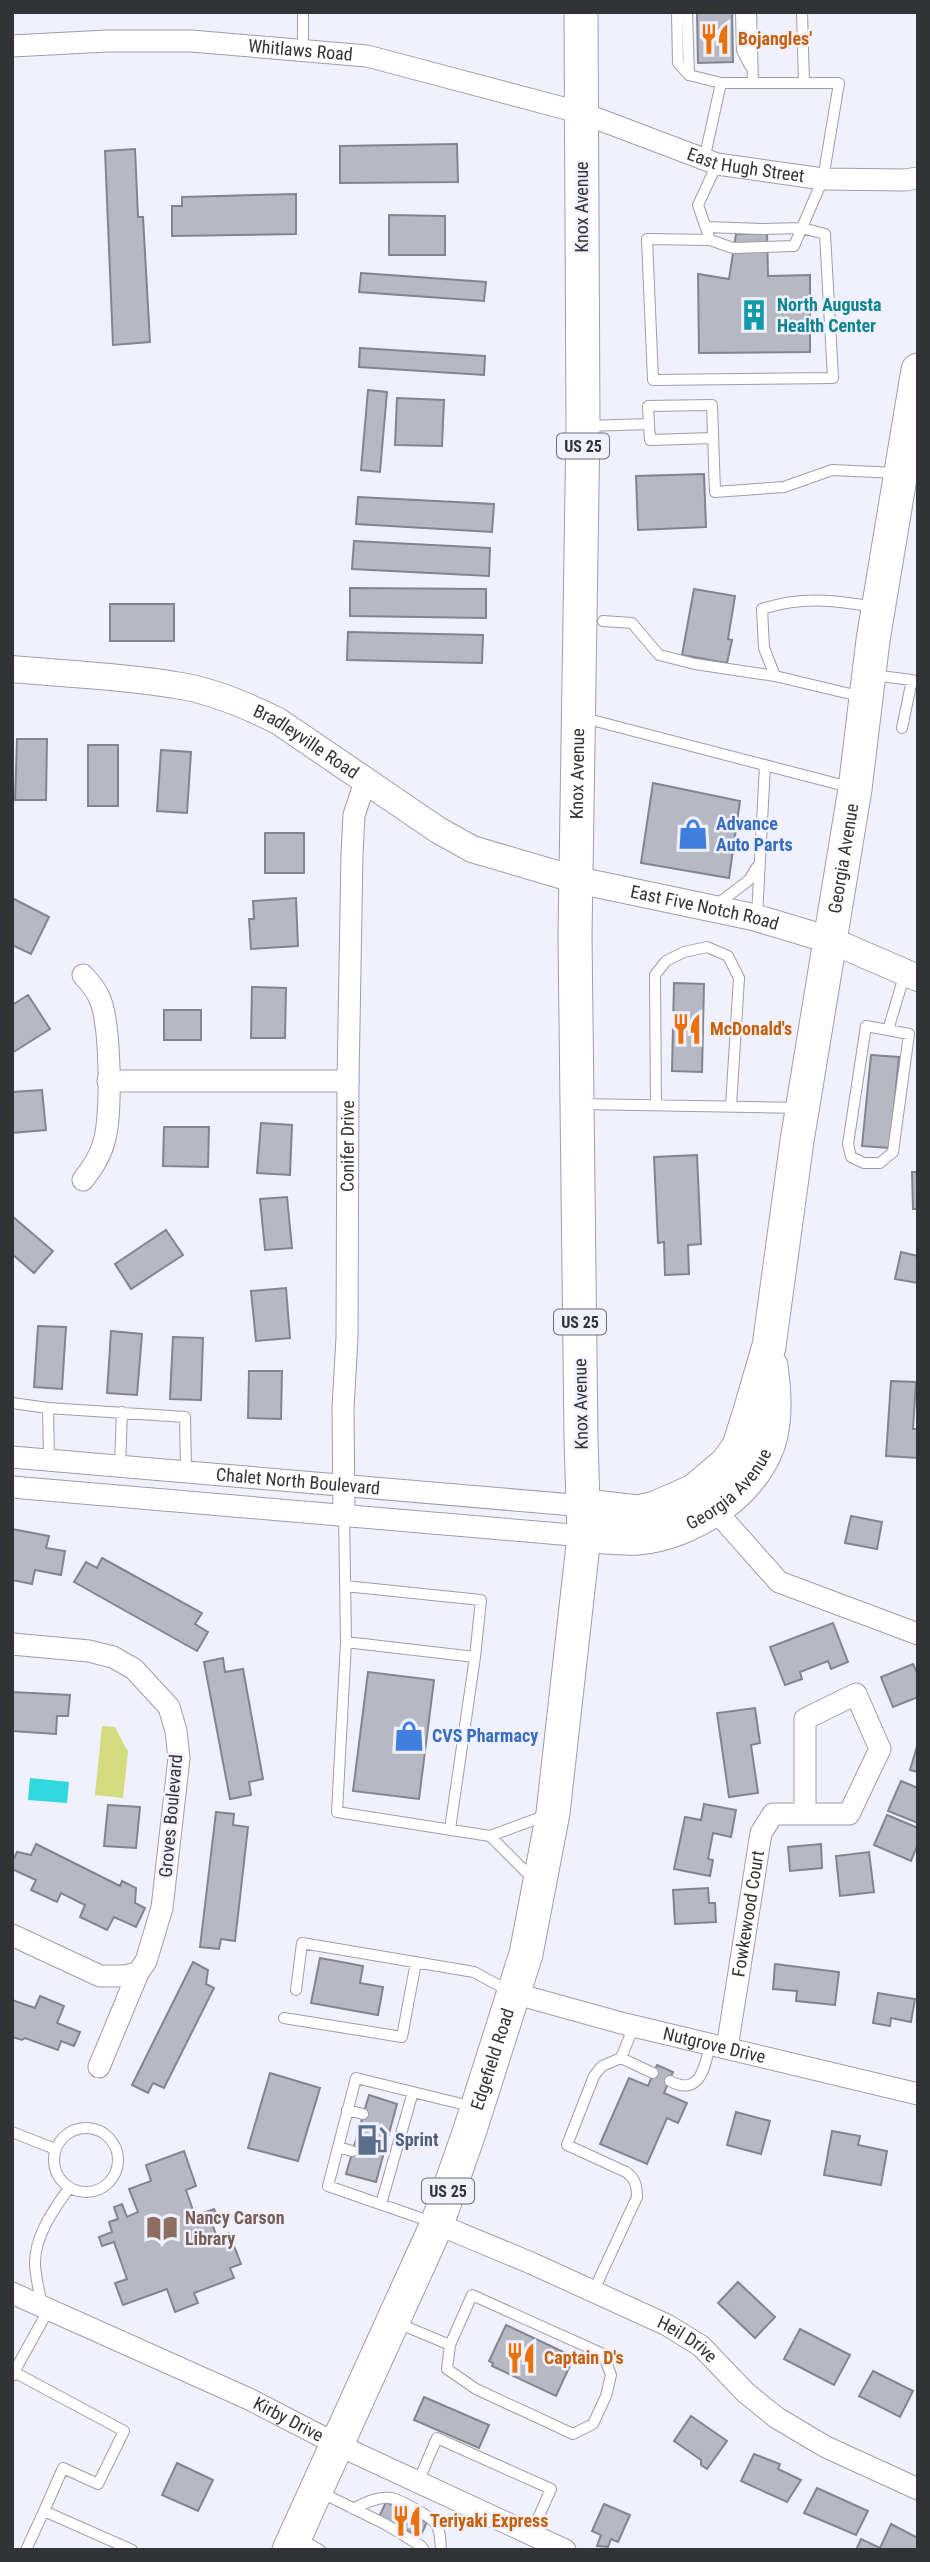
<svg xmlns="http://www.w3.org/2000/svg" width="930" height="2562" viewBox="0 0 930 2562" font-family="'Roboto Condensed',sans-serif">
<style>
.green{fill:#d3db7e}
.water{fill:#2fd8dc}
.building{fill:#b6b8c2;stroke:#83848e;stroke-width:2}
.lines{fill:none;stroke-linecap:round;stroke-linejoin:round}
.service-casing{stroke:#9d9ea9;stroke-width:12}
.minor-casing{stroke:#9d9ea9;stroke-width:23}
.tertiary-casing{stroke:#9d9ea9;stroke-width:28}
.primary-casing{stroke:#9d9ea9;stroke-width:35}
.service{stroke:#fff;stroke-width:10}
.minor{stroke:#fff;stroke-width:21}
.tertiary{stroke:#fff;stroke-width:26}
.primary{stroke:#fff;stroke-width:33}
.labels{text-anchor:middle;stroke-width:5;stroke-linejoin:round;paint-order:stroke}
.shield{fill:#f0f1fd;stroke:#6b6c72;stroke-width:2}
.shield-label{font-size:16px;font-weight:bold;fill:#323337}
.food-label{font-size:18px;font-weight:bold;fill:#c56008;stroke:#f0f1fd;text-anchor:start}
.street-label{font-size:18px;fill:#323337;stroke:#f0f1fd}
.culture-label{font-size:18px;font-weight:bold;fill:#0d838f;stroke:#f0f1fd;text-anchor:start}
.shop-label{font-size:18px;font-weight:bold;fill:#366cbe;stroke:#f0f1fd;text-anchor:start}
.service-label{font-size:18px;font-weight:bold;fill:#4e5e75;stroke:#f0f1fd;text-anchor:start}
.education-label{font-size:18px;font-weight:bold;fill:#785e54;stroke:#f0f1fd;text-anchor:start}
</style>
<rect width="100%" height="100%" fill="#f0f1fd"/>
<path class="green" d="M102,1726L115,1727L128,1752L123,1798L95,1795Z"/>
<path class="water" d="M30,1778L69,1782L67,1803L28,1800Z"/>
<path class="building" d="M697,12H732L733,62L698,63Z
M457,144L458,182L340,183V146Z
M135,149L138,217H143L150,342L113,345L105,151Z
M296,194V234L172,236V206H182V197Z
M389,215L445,216V255H389Z
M767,233L768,276L810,275V352L699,353L698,274L729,279L736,234Z
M361,273L486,282L484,301L359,292Z
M360,348L485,356L484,375L359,367Z
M368,390L387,392L380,472L361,470Z
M397,398L444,400L442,446L395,445Z
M704,474L706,527L638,530L636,476Z
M358,497L494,504L492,532L356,524Z
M354,541L490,548L489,576L352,569Z
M350,588L486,589V618L350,616Z
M694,589L735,596L728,639L732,640L727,663L682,655Z
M110,604H174V641H110Z
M348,632L483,635L482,663L347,660Z
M17,739H47L46,800H15Z
M88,745H118V806H88Z
M161,750L191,752L187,813L157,811Z
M653,783L740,801L729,878L641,863Z
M265,833H304V873H265Z
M12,898L49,917L31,954L12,945Z
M296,898L298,946L251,949L249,919H254L253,901Z
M674,983L704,984L702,1072L672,1071Z
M252,987L286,988L285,1038H251Z
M28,995L50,1029L12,1053V1005Z
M164,1010H201V1040H164Z
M871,1055L899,1057L890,1148L862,1146Z
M42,1090L46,1130L12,1133V1092Z
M261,1123L292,1125L290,1175L257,1173Z
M164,1127H209L208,1167L163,1166Z
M697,1155L701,1244L688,1245L689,1274L665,1275L664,1242L658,1243L654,1157Z
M912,1172H918V1209H913Z
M287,1197L292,1248L265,1250L260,1199Z
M12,1216L53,1251L34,1273L12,1254Z
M166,1230L183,1255L131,1289L115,1264Z
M901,1252L918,1256V1283L895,1279Z
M286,1288L290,1338L256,1341L251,1291Z
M38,1326L66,1327L62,1389L34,1387Z
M111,1331L142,1334L137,1395L107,1393Z
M173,1337L203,1338L201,1400L170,1399Z
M249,1371H282L281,1419L248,1418Z
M891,1381L916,1382L913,1429H918V1458L886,1456Z
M851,1516L882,1522L877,1549L845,1543Z
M12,1529L49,1536L46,1548L65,1551L61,1575L35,1570L32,1584L12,1580Z
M102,1558L202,1613L195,1624L208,1632L197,1651L74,1582L86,1562L97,1568Z
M833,1623L848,1662L831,1669L828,1661L800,1672L802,1679L785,1685L770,1647Z
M223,1658L225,1672L243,1669L263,1779L249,1782L251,1795L230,1799L204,1662Z
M913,1664L918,1675V1697L893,1707L881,1677Z
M368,1672L434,1680L419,1799L353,1791Z
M12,1692L70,1695L68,1716H57L56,1734L12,1731Z
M755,1708L760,1743L751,1745L758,1793L729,1797L717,1713Z
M918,1743V1772L910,1770Z
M901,1781L918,1788V1823L888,1811Z
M704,1804L736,1810L731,1837L713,1833L708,1859L713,1860L710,1876L674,1869L685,1817L701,1820Z
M108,1805L140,1807L136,1848L104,1846Z
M216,1812L234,1814L233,1825L248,1827L235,1941L221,1939L219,1949L200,1947Z
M887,1815L918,1828V1844L911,1861L874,1845Z
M36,1844L120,1886L122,1881L136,1888L135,1903L145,1908L136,1927L114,1917L107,1930L80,1917L85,1905L61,1893L57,1902L31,1890L36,1880L12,1869V1862L17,1852L31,1855Z
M821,1844L822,1868L790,1871L788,1847Z
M869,1852L874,1892L840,1896L836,1856Z
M708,1888L709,1903H715L716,1922L675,1924L673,1890Z
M320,1958L363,1966L360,1983L383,1987L378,2015L311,2003Z
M193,1962L208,1970L206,1984L214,1988L164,2088L153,2083L148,2093L132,2085Z
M775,1964L839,1972L835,2005L796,2001L797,1991L773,1989Z
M878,1993L915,1999L911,2022L891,2018L890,2026L873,2023Z
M40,1996L64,2006L57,2023L80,2032L74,2046L61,2041L58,2050L25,2038L22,2040L12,2037V2000L35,2008Z
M657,2065L673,2072L664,2093L687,2103L678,2123L667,2118L647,2164L600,2144L629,2078L648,2086Z
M270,2073L320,2088L298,2161L248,2148Z
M369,2095L397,2104L376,2182L346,2174Z
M736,2112L770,2121L761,2154L727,2145Z
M832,2131L860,2136L858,2145L887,2151L881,2185L824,2175Z
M184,2151L196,2186L186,2190L195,2216L214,2209L218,2218L212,2224L217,2237L229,2233L241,2264L230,2268L234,2278L194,2293L198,2303L175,2312L167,2289L123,2305L115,2283L127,2279L114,2242L102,2246L99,2237L112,2232L109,2222L118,2219L114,2207L122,2204L127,2217L138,2212L129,2189L151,2181L146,2165Z
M738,2282L775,2317L755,2338L718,2303Z
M506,2325L574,2357L556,2396L492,2366L493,2363L489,2361Z
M800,2329L850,2355L834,2385L784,2359Z
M873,2371L913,2391L900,2417L859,2396Z
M424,2397L489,2425L479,2448L414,2420Z
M691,2416L727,2441L707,2469L701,2465V2460L674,2441Z
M754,2454L780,2464L778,2469L801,2480L787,2502L741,2481Z
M177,2463L213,2480L198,2511L162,2495Z
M817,2488L868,2511L856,2535L804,2513Z
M386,2502L427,2522L420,2537L379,2517Z
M604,2504L630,2515L618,2542L611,2539L608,2547L597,2546L601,2535L592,2531Z
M891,2524L918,2538V2550H856L861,2539L880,2548Z"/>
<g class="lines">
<defs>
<path id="service" d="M677,12L678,63L689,75L721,83
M687,12L689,75
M741,12L742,50L750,66
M751,12L753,83
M802,12L804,83
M303,50V12
M704,160L721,83H839L823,179L794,246L733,248L710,240L698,205L717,164
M706,227L762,229L802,228L825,234L833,378L653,380L647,239L710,240
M649,424L650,440L713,438
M586,426L649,424L648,406L712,405L715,492L784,487L832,470L898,473
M603,621L632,623L659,655L695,664L775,676
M872,675L912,680L902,728
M863,697L775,676L764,648L762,609C802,596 834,600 874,607
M584,718L853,788
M715,906L749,880L757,867
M757,916L765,765
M888,1030L909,1034L893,1152L880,1163H864L851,1157L848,1144L866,1026L888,1030L905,973
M581,1104L800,1108
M656,1105L655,975L666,961L684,952L707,947L728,956L739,978L731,1106
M12,1403L48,1408
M49,1459L48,1408L185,1417L186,1471
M120,1465L122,1412
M344,1514L346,1642L337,1812L490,1836
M345,1586L481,1600L475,1657
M346,1642L475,1657L450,1829
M534,1880L490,1836L547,1815
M296,1990L302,1943L474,1972L511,1992
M284,2018L402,2037L416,1962
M621,2058L653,2073
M670,2081C700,2097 705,2067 710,2044
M347,2110L363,2114
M54 2160a32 32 0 1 1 64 0a32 32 0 1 1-64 0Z
M12,2132L55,2149
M338,2147L352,2151
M381,2204L413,2092
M432,2222L328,2186L356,2078L474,2107
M594,2290L637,2197C637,2186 635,2178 626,2172L567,2145L594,2076L602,2066L621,2058L634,2026
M472,2295L603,2354L611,2375L606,2396L593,2424L573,2434L476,2389L447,2369L450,2345Z
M42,2306C40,2293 35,2277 35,2263C35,2235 54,2209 69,2188
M395,2322L450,2345
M14,2372L49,2309
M12,2376L14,2372L124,2431L98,2484L63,2468L44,2511
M418,2482L437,2438L551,2489L530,2536
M320,2492L385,2524L421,2546L424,2550
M353,2509C364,2503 378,2496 391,2498C400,2500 429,2515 435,2523C441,2530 440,2541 441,2550
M297,2537L320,2550
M26,2550L44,2511L132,2550"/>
<g id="minor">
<path id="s1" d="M12,46L107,41H191L367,56L582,113L717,164L823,179L905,180L918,178"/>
<path d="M83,975C89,982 95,988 99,997C111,1022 112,1115 104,1142C100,1157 92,1168 83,1180"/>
<path d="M108,1081H348"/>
<path id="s2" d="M12,1457L585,1506"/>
<path d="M12,1487L584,1536"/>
<path d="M715,1510L779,1582L918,1634"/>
<path id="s3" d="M344,1514L343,1408L347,1338L348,1081L352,854L354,815L365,782"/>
<path d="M12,1644L89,1651L113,1657L134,1669L169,1707L176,1731L179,1758L162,1908L146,1961L138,1973L123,1976H100L12,1935"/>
<path id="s4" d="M513,1993L625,2024L918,2094"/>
<path id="s5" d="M727,2048L761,1833L773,1814H849L880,1749L856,1694L805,1719V1814"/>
<path d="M99,2067L138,1973"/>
<path id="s6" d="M437,2224L531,2263L667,2325L701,2346L746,2393L777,2418L826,2447L918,2489"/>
<path id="s7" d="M12,2293L249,2399L338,2445L565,2550"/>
</g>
<g id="tertiary">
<path id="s8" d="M12,669C66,674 122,676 175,685C211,690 246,705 278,721L438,830L472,849L577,880L753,917L830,940L918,978"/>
</g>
<g id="primary">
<path id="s9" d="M585,1506L638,1512L655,1508L694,1491L727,1463L739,1446L750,1411L769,1346L797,1141L855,789L873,640L918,370"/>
<path id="s10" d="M584,1536C601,1536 620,1539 638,1538C691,1534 759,1490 771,1435C776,1411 774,1389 771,1366"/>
<path id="s11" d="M289,2550L437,2224L469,2133L526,1954L553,1813L584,1536L581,1438L575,936L583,426L581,12"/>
</g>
</defs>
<use href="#service" class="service-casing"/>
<use href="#minor" class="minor-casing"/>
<use href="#tertiary" class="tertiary-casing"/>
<use href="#primary" class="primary-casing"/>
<use href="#service" class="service"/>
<use href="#minor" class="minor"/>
<use href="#tertiary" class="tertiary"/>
<use href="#primary" class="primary"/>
</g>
<defs>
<symbol id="restaurant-bare" viewBox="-9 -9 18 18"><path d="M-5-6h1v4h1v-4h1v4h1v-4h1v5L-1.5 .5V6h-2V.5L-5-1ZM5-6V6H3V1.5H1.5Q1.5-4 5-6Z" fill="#e8710a" stroke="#f0f1fd" stroke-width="2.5" paint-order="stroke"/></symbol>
<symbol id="building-bare" viewBox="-9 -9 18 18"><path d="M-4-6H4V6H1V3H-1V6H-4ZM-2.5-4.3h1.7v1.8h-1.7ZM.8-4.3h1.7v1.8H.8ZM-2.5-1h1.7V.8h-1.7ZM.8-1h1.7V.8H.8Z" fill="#0f9aa8" stroke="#f0f1fd" stroke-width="2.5" paint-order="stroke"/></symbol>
<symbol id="shop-bare" viewBox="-9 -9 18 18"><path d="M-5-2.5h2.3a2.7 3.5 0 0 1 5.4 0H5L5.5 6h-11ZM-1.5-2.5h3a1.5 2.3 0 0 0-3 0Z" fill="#3f7fe0" stroke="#f0f1fd" stroke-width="2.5" paint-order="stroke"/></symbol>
<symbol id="fuel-bare" viewBox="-9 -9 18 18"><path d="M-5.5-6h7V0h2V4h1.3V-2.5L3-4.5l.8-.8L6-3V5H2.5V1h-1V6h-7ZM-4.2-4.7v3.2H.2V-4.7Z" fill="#5c6f8a" stroke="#f0f1fd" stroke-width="2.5" paint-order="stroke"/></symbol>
<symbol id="library-bare" viewBox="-9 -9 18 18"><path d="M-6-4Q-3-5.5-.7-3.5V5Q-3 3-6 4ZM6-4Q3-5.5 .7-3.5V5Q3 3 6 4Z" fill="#8d6e63" stroke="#f0f1fd" stroke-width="2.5" paint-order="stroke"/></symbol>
</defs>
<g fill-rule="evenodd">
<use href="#restaurant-bare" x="693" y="17" width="44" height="44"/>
<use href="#building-bare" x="732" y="293" width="44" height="44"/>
<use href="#shop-bare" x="671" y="812" width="44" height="44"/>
<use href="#restaurant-bare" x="665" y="1007" width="44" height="44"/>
<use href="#shop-bare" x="387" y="1714" width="44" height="44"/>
<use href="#fuel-bare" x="350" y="2118" width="44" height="44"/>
<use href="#library-bare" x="140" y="2206" width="44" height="44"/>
<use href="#restaurant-bare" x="499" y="2336" width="44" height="44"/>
<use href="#restaurant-bare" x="385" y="2499" width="44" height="44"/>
</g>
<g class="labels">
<g class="shield">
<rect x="557" y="433.5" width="52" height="25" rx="5"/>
<rect x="554" y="1309.5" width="52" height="25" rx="5"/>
<rect x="422" y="2178.5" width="52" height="25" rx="5"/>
</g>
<g class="shield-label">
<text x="583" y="452">US 25</text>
<text x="580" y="1328">US 25</text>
<text x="448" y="2197">US 25</text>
</g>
<g class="food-label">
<text x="738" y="45">Bojangles'</text>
<text x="710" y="1035">McDonald's</text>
<text x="544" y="2364">Captain D's</text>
<text x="430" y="2527">Teriyaki Express</text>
</g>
<g class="street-label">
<text dy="6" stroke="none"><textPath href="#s1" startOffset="289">Whitlaws Road</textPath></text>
<text dy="6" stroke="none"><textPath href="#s1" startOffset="751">East Hugh Street</textPath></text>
<text transform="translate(582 207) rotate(-90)" y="6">Knox Avenue</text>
<text dy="6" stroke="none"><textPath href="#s8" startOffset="308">Bradleyville Road</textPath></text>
<text dy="6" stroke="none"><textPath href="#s11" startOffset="1827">Knox Avenue</textPath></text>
<text dy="6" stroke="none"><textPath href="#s9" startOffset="775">Georgia Avenue</textPath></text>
<text dy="6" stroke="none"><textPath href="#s8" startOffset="746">East Five Notch Road</textPath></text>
<text dy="6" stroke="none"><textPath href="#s3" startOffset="368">Conifer Drive</textPath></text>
<text transform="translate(581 1404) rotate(-91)" y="6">Knox Avenue</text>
<text dy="6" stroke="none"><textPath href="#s2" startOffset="287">Chalet North Boulevard</textPath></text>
<text dy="6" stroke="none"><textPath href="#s10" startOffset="161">Georgia Avenue</textPath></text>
<text transform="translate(171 1816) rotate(-85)" y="6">Groves Boulevard</text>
<text dy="6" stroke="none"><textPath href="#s5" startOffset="136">Fowkewood Court</textPath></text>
<text dy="6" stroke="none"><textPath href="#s4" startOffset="208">Nutgrove Drive</textPath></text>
<text dy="6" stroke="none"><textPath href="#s11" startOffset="532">Edgefield Road</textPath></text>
<text dy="6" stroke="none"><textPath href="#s6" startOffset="276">Heil Drive</textPath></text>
<text dy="6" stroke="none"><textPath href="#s7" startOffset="304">Kirby Drive</textPath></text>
</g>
<g class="culture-label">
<text x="777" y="311">North Augusta<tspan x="777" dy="21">Health Center</tspan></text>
</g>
<g class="shop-label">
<text x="716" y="830">Advance<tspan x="716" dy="21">Auto Parts</tspan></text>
<text x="432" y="1742">CVS Pharmacy</text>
</g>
<g class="service-label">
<text x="395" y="2146">Sprint</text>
</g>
<g class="education-label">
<text x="185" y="2224">Nancy Carson<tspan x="185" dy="21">Library</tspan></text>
</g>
</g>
<rect width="930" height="2562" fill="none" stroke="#323337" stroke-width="28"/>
</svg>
